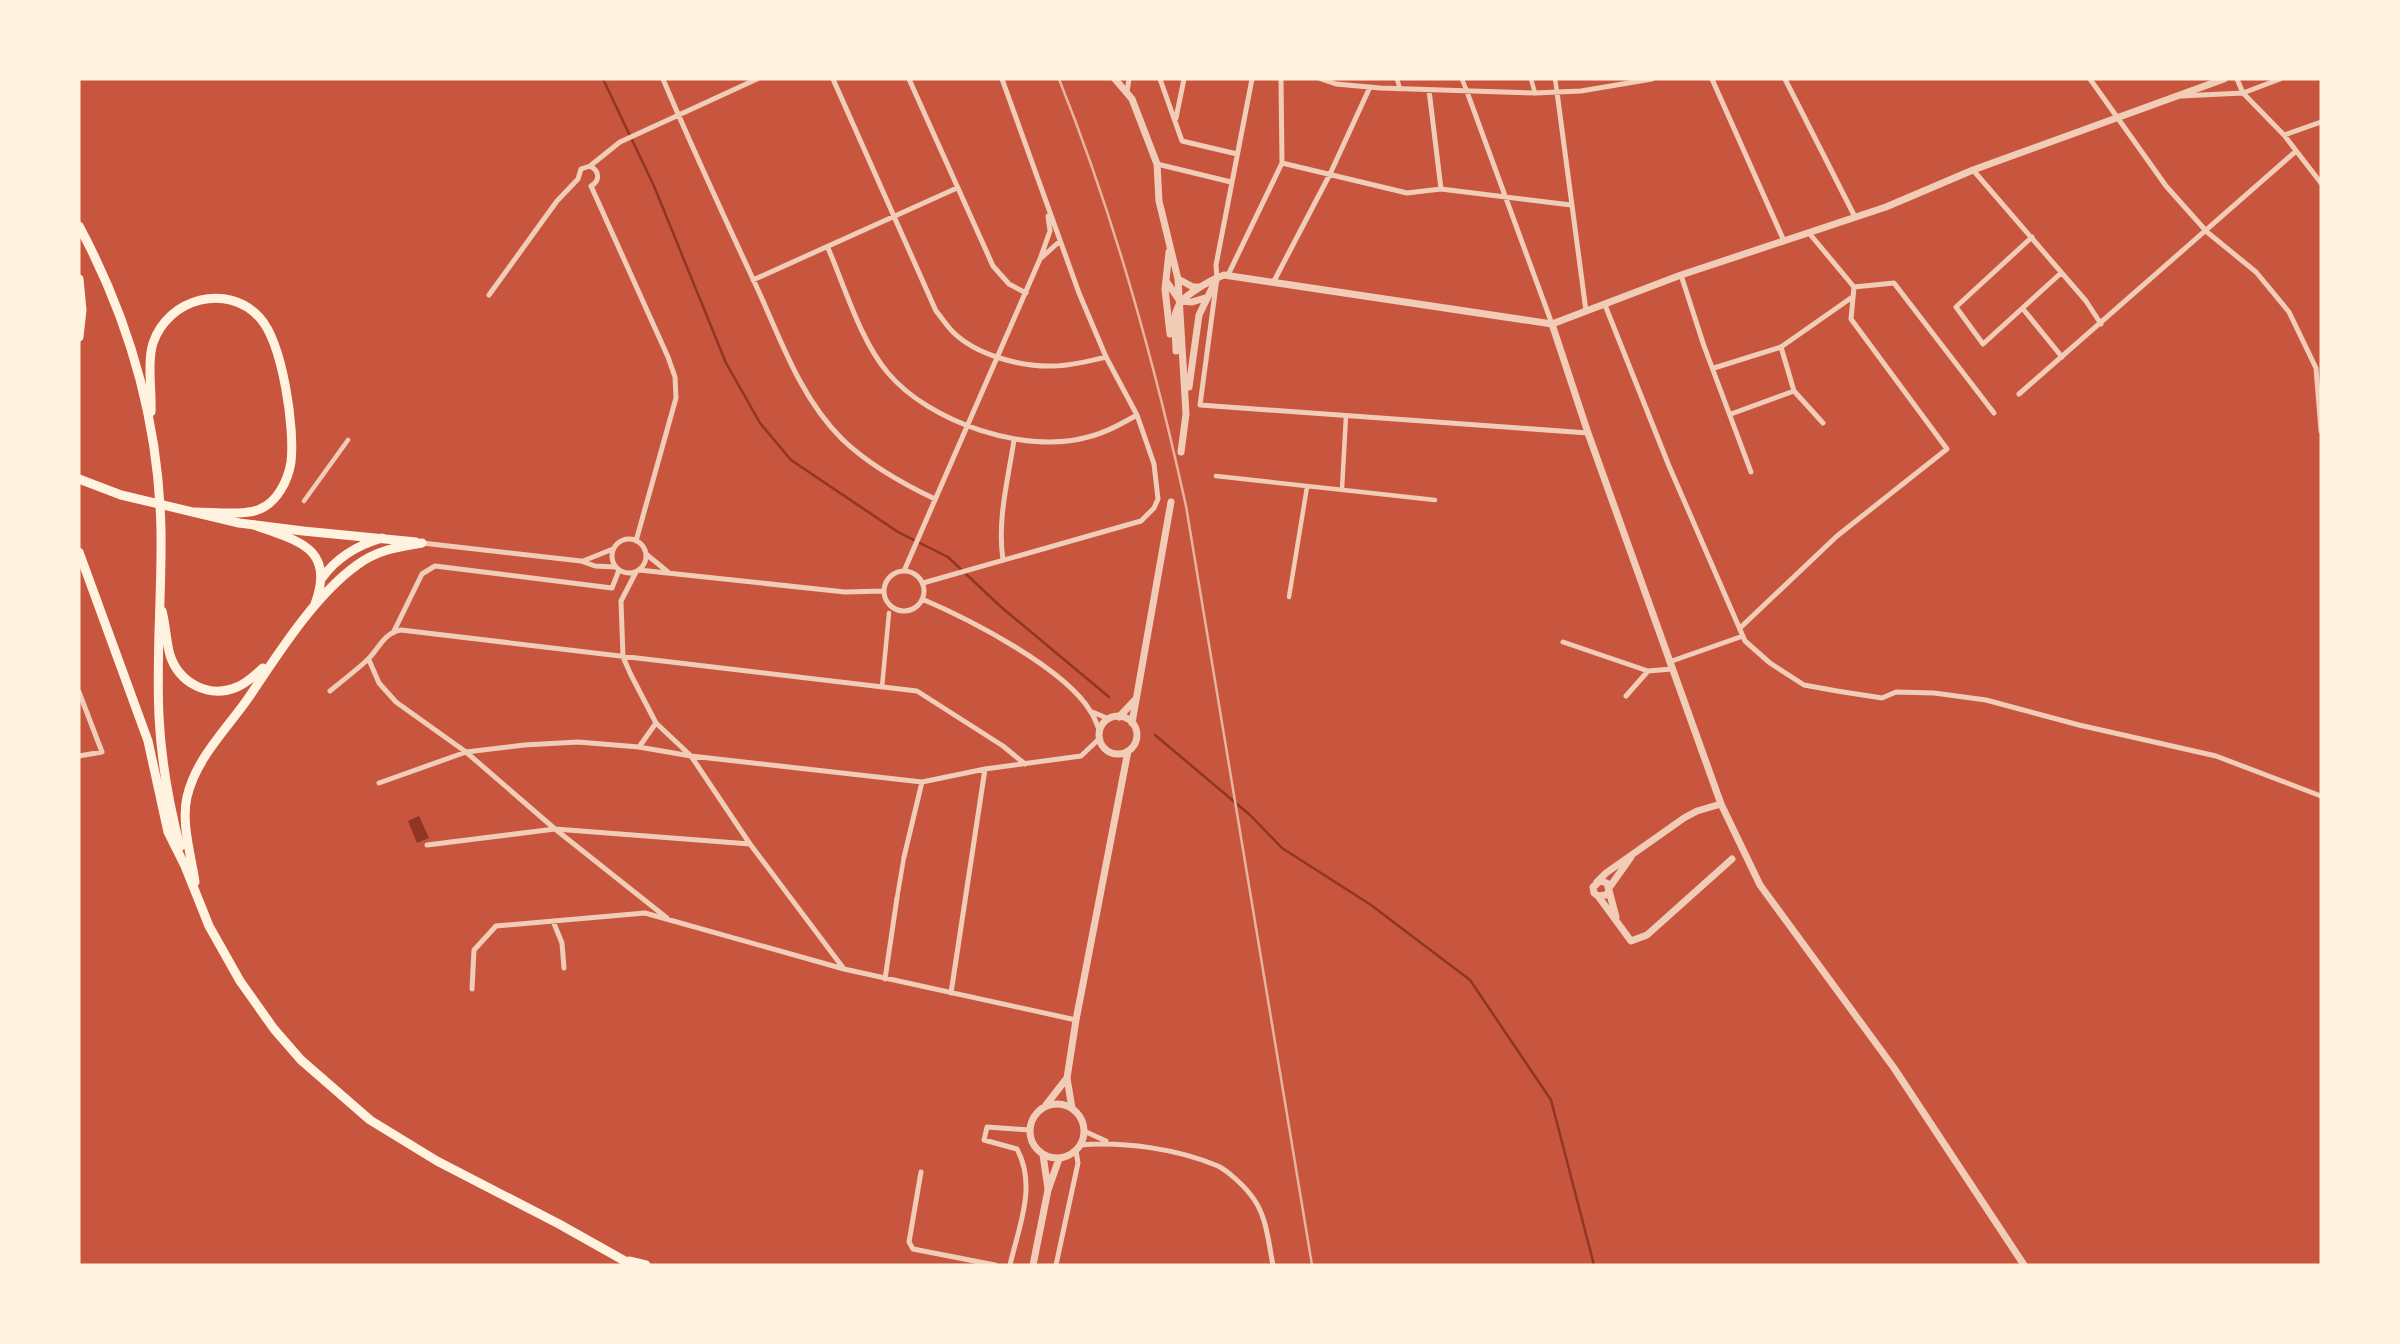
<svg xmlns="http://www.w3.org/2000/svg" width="2400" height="1344" viewBox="0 0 2400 1344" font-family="Inter,sans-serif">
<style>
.water{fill:#8f3625}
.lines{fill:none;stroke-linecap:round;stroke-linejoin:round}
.stream{stroke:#8f3625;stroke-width:2.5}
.pedestrian{stroke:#f1ccb7;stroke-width:4.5}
.minor{stroke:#f1ccb7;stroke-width:5}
.tertiary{stroke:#f1ccb7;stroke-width:7}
.primary{stroke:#fff3e0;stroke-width:9}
.trunk{stroke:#fff3e0;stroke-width:9}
.rail{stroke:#e9b49f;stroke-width:2.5}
</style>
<rect width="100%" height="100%" fill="#c8553d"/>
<path class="water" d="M419,816L429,838L417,843L408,821Z"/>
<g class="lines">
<path class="stream" d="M603,79L654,186L726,363L760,423L791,460L898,532L948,557L1000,606L1109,697
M1155,735L1250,815L1282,848L1371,905L1470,980L1551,1100L1594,1265"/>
<path class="pedestrian" d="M1397,79L1400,89
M1462,79L1466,89
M1531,79L1535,93
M1555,79L1557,92
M1216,476L1435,500
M1342,489L1346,416
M304,501L348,440
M1289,597L1307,487
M882,687L889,613
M897,898L904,857"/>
<path class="minor" d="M663,79C693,150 726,221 759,292C782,343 801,398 842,439C869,465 901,483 935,499
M833,79L936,311C942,318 947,326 953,332C976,355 1021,367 1053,366C1071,366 1089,361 1106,357
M909,79L993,266L1009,284L1026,293
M1160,79L1182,141L1237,154
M1252,79L1216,265L1217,278L1200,405L1588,433
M1321,79L1336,84L1380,88L1535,93L1581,91L1652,79
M1712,79L1784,241
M1785,79L1855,217
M2090,79L2166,186L2207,232L2256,272L2289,312L2316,368L2321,431
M2237,79L2243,93L2284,135L2321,183
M1466,89L1552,324
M1429,90L1441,189
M1127,92L1129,79
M1557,92L1586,311
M2181,96L2243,93L2280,79
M1176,118L1184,79
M2284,135L2321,122
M1282,163L1407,193L1441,189L1571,205
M1157,164L1231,182
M590,166C600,171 600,181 591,186
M1973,170L2086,301L2101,324
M591,186L668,357L675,377L676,398L636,541
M2032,237L1956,307L1983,344L2061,273
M828,248C845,287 860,340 888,373C929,422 1025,455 1088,437C1105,433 1121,424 1137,415
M1040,259L1060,241
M1228,275L1282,163L1281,79
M1681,275L1704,346L1751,472
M753,280L957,188
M1273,283L1330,174L1370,87
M1854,287L1894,283L1994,413
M489,295L557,201L578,179L581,169L590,166L620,142L757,79
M1605,305L1669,466L1745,641L1770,663L1804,685L1837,691L1882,698L1896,692L1934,693L1986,700L2079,725L2216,756L2321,796
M2023,309L2062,357
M1781,347L1794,391L1823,423
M1714,368L1781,347L1851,298
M2019,394L2295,152
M1731,414L1794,391
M612 556a17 17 0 1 1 34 0a17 17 0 1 1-34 0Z
M422,543L581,561L595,566L615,567
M646,554L668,572
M1003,560C997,520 1008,480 1014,440
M583,561L613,549
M639,570L845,592L884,591
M904,571L1040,259L1050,231L1048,216
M884 591a20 20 0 1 1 40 0a20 20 0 1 1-40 0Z
M636,572L621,601L623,657L631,675L656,723L691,756L750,844L844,969
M923,583L1141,521L1154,508L1158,499L1154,464L1137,415L1106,357L1079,293L1002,79
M612,588L619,570
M922,599C969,619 1065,668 1091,712C1095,718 1097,725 1100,732
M1740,628L1837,536L1947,449L1851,319L1854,287L1809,233
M394,631L422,574L435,566L612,588
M1563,642L1648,671
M369,660L379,683L396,702L466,752L555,829L667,918
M1669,662L1743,636
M330,691C342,681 354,672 365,662C378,652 382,633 401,630L917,691L1003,746L1025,764
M79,692L102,752L79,756
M1626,696L1648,671L1672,669
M1090,711L1109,719
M639,747L656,723
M379,783L466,752L524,745L578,742L639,747L691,756L922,782L985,769L1081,756L1100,738
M427,845L555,829L750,844
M904,857L922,782
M553,921L562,943L564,968
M885,979L897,898
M472,989L474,950L496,926L645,913L844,969L1076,1020
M951,993L985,769
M1084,1131L1106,1141
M1080,1145C1123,1141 1178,1149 1218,1166C1228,1171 1243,1185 1250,1194C1267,1214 1268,1241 1273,1265
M921,1172L909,1242L913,1249L995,1265
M1010,1265C1019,1226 1037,1186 1017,1149L984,1140L987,1127L1029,1130
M1056,1265L1078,1163L1076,1151"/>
<path class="tertiary" d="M1115,79L1132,99L1157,164L1159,201L1178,279L1186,414L1181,452
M1169,252L1165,289L1170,334
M1178,279L1193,287H1200
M1166,281L1180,301L1192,302L1205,298
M1552,324L1588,433L1721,804L1760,885L1894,1068L2024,1265
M1552,324L1681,275L1886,207L1973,170L2224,79
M1176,351C1176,324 1167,308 1194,291C1203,285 1213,279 1224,275L1552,324
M1189,387L1199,315L1217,278
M1099 735a19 19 0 1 1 38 0a19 19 0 1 1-38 0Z
M1119,717L1135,700
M1132,723L1171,502
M1597,882L1606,873L1684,818L1697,811L1721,804
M1609,888L1631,857
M1609,891L1606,895L1598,896L1594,893L1593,887L1600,881L1607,883L1616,917
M1598,896L1631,941L1647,935L1732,859
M1030 1131a27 27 0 1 1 54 0a27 27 0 1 1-54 0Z
M1046,1105L1067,1078
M1072,1108L1067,1078L1076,1020L1128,751
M1043,1155L1048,1189
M1033,1265L1048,1190L1059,1159"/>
<path class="primary" d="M79,479L121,495L239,523L303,531L416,542"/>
<path class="trunk" d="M79,226C130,321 159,423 161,531C162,592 156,654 159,716C161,761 169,804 180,847
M79,279L82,310L79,337
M151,412C152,392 147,362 153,343C168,298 228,282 260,318C283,344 295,429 291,462C288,481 277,502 260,509C245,516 213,512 196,512
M254,525C297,541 336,547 315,604
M79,552L148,741L168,832L185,866L209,926L240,981L274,1029L301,1060L370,1120L437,1161L559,1224L632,1265
M322,578C337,557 358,545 382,538
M162,611C166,626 166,641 170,655C179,683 209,699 237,687C247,683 255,675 263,668
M195,882C191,855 181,823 187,797C196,758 227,729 249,697C278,654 314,596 357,565C377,550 398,547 422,543
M629,1261L646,1265"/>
<path class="rail" d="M1059,79C1115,218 1154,360 1186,506L1312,1265"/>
</g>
<rect width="2400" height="1344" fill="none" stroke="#fff3e0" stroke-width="161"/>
</svg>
